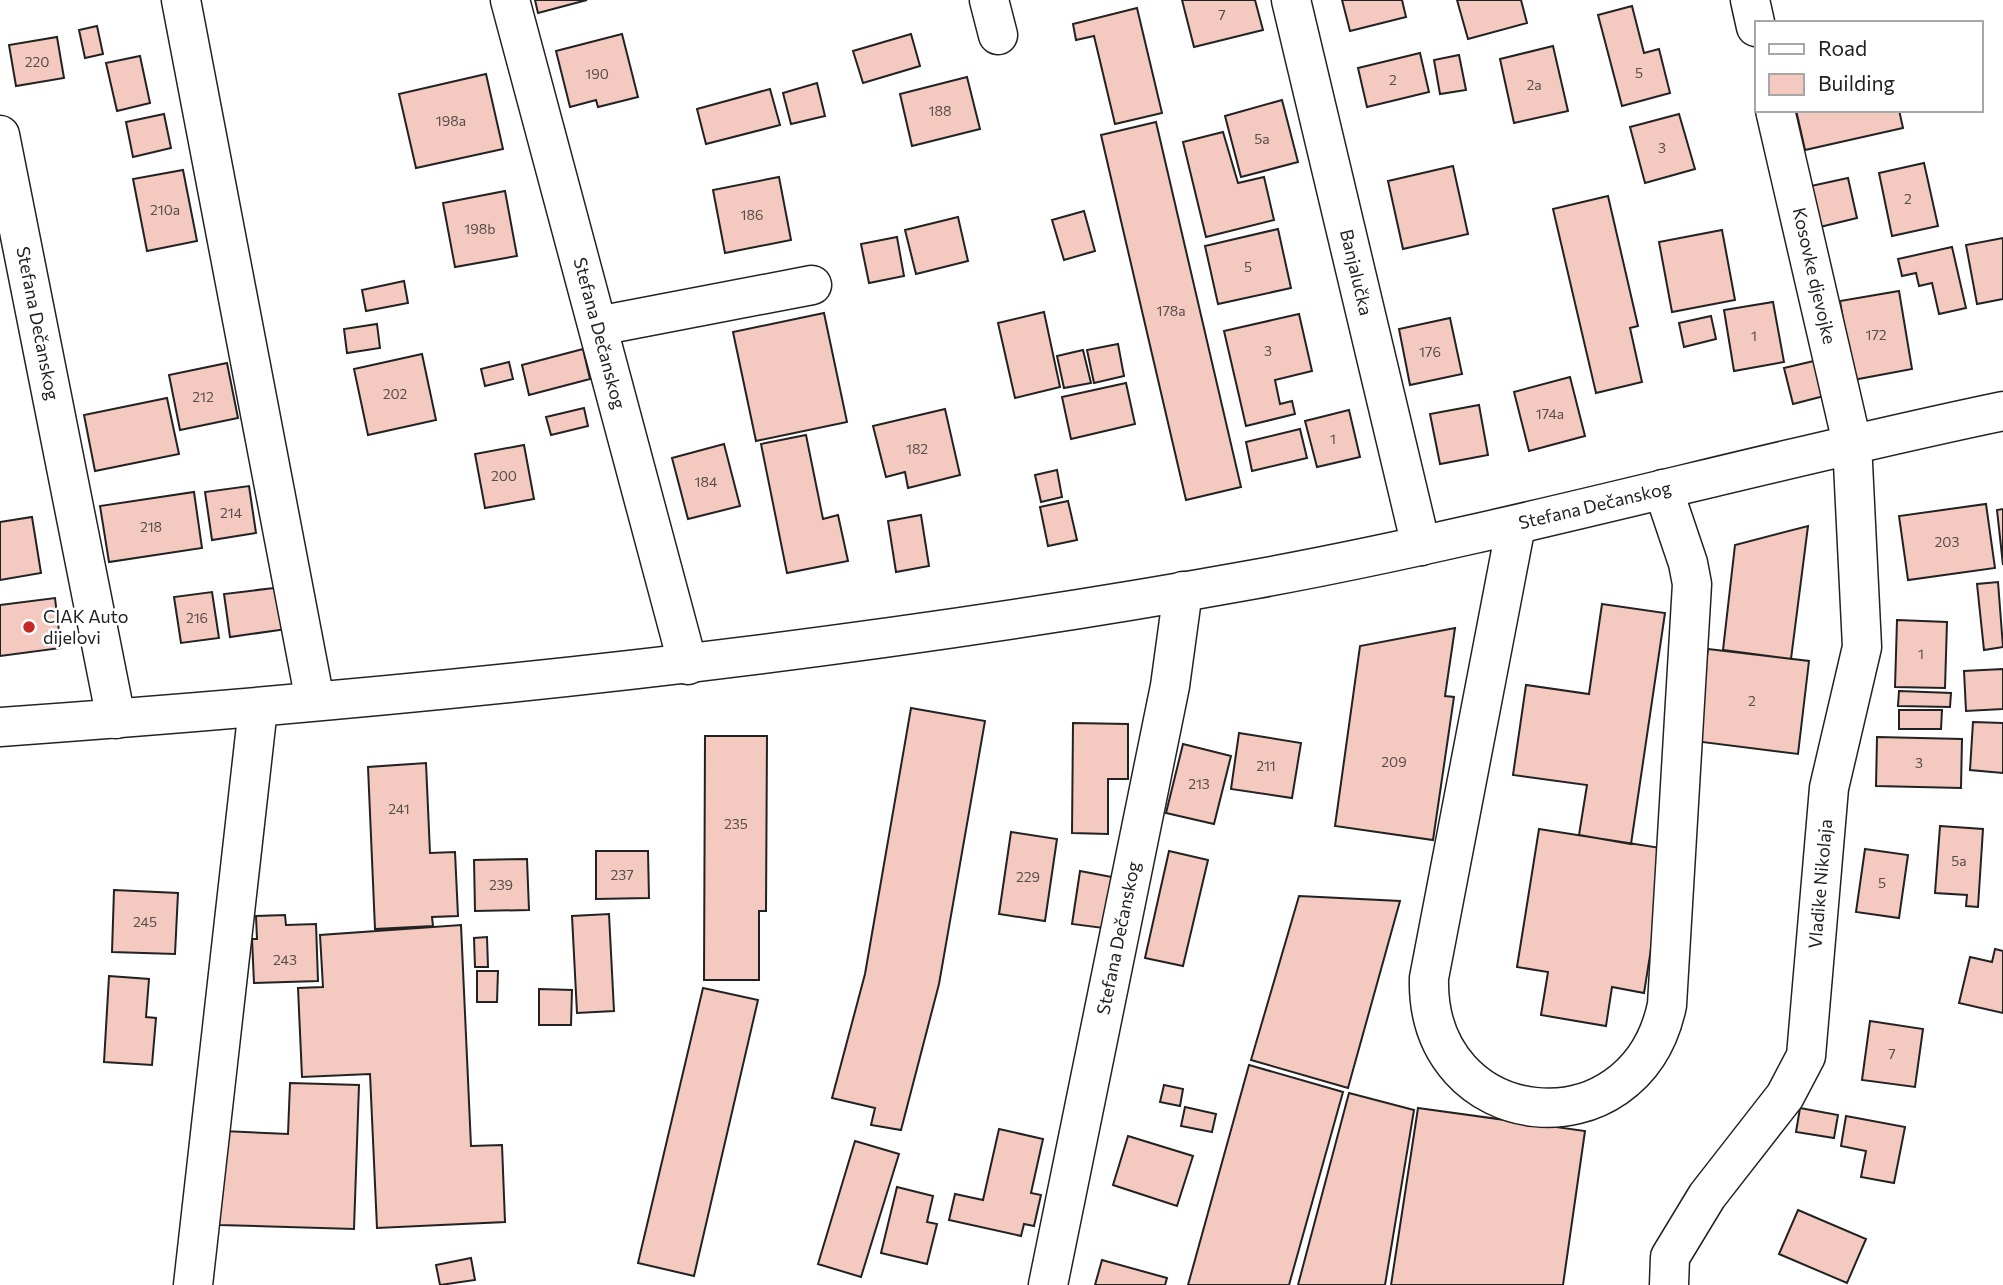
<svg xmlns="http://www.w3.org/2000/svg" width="2003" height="1285" viewBox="0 0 2003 1285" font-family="Commissioner,sans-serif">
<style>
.building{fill:#f3c9c0;stroke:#222;stroke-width:2}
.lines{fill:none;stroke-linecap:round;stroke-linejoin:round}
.minor-casing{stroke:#222;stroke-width:41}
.major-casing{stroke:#222;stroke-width:41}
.minor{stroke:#fff;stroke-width:38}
.major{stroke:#fff;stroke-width:38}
.poi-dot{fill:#c62828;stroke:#fff;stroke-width:2.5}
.labels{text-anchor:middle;stroke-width:5;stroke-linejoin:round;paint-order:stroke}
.number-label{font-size:14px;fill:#564c4a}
.street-label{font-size:18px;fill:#222;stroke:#fff}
.poi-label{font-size:18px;fill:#222;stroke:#fff;text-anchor:start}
</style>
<rect width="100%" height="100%" fill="#fff"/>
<path class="building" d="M535,0H587L538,13Z
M1182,0H1255L1263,30L1194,47Z
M1342,0H1402L1406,17L1350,31Z
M1457,0H1521L1527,23L1468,39Z
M1632,6L1644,53L1659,49L1670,93L1622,106L1598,15Z
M1137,8L1162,113L1115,124L1094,36L1076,40L1073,24Z
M97,26L103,54L85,58L79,30Z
M622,34L638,97L598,107L596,100L570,107L556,51Z
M911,34L920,66L863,83L853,51Z
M57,37L64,78L16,86L9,45Z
M1553,46L1568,111L1514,123L1500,59Z
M1420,53L1429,92L1367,107L1358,68Z
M1459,55L1466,90L1440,94L1434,60Z
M140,56L150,103L117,111L106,63Z
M486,74L503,149L416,168L399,94Z
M967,77L980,129L912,146L900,94Z
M817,83L825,116L791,124L783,93Z
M770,89L780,125L706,144L697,109Z
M1282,100L1298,162L1241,177L1225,116Z
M1796,110H1899L1903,128L1805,150Z
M164,114L171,148L133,157L126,122Z
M1679,114L1695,169L1645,183L1630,127Z
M1156,122L1241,487L1186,500L1101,135Z
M1223,132L1238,183L1264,177L1274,220L1206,237L1183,142Z
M1924,163L1938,226L1892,236L1879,173Z
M1453,166L1468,234L1403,249L1388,181Z
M183,170L197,241L147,251L133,179Z
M779,177L791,240L725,253L713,190Z
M1848,178L1857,218L1820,227L1811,186Z
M505,191L517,256L455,267L443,203Z
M1608,196L1638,326L1630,328L1642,382L1596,393L1553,209Z
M1084,211L1095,251L1064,260L1052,220Z
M958,217L968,261L916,274L905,230Z
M1278,229L1291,288L1218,304L1205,246Z
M1722,230L1735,300L1672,312L1659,242Z
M897,237L904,276L869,283L861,244Z
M2003,238V299L1977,304L1966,245Z
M1952,247L1966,308L1939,314L1932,283L1919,286L1916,273L1902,276L1898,259Z
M404,281L408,303L366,311L362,290Z
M1899,291L1912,369L1853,380L1840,301Z
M1773,302L1784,362L1734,371L1724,310Z
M1044,312L1060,387L1015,398L998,323Z
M824,313L847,422L756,441L733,332Z
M1299,314L1312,371L1275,380L1280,404L1292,401L1295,414L1246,426L1224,331Z
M1711,316L1716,339L1684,347L1679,323Z
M1450,318L1462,374L1410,385L1399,329Z
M377,324L380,348L347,353L344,329Z
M1118,344L1124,376L1094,383L1087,350Z
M583,349L590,379L529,395L522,365Z
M1083,350L1091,383L1064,388L1057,356Z
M422,354L436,420L368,435L354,369Z
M1818,360L1828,395L1793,404L1784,368Z
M509,362L513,379L485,386L481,369Z
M227,363L238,418L180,430L169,375Z
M1570,377L1585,436L1529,451L1514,392Z
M1126,383L1135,424L1071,439L1062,397Z
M167,398L179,454L95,471L84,415Z
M1479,405L1488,455L1440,464L1430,414Z
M584,408L588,426L551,435L546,417Z
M945,409L960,475L908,488L905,472L886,477L873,426Z
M1349,410L1360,457L1317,467L1305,421Z
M1300,429L1307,458L1252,471L1246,442Z
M806,435L823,519L838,515L848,561L787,573L761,444Z
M724,444L740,506L688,519L672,458Z
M524,445L534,499L485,508L475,454Z
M1057,470L1062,497L1041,502L1035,475Z
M249,486L256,533L212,540L205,492Z
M194,492L202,548L109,562L100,506Z
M1068,501L1077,540L1048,546L1040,507Z
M1986,504L1995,568L1908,580L1899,516Z
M2003,509V565L1997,510Z
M921,515L929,566L896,572L888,521Z
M32,517L41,573L0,580V522Z
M1808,526L1791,659L1723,650L1735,545Z
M1998,582L2003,647L1984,650L1977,584Z
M282,587L287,629L230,637L224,594Z
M212,592L219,638L181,643L174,597Z
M55,598L61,648L0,656V605Z
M1602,604L1665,613L1631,844L1579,835L1587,785L1513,775L1526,685L1589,694Z
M1897,620L1947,622L1945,688L1895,687Z
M1455,628L1445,696L1454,697L1433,840L1335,826L1360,646Z
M1708,649L1809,661L1798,754L1694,741Z
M2003,669V709L1966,711L1964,671Z
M1899,691L1951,693L1950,707L1898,706Z
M911,708L985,721L939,984L901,1130L871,1125L875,1108L832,1098L865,974Z
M1899,710H1942L1941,729H1899Z
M1973,722L2003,723V773L1970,770Z
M1073,723L1128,724V779H1108V834L1072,833Z
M1239,733L1301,743L1292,798L1231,789Z
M705,736H767L766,911H759V980H704Z
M1877,737L1962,739L1961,788L1876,786Z
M1183,744L1231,756L1214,824L1166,813Z
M426,763L430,853L455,852L458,916L432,917L433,926L375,929L368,767Z
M1940,826L1983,829L1978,907L1966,906L1967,895L1935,893Z
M1539,829L1667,849L1644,993L1612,987L1606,1026L1541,1015L1548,972L1517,967Z
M1011,832L1057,839L1045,921L999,914Z
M1865,849L1908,855L1899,918L1856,912Z
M596,851H648L649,898L596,899Z
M1169,851L1208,860L1183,966L1145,958Z
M527,859L529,910L475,911L474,860Z
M1080,871L1112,877L1103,928L1072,924Z
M114,890L178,893L175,954L112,952Z
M1299,896L1400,901L1348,1088L1251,1060Z
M609,914L614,1011L577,1013L572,916Z
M285,915L286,925L316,924L318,981L254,983L252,939H257L256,916Z
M461,925L471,1146L502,1145L505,1222L377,1228L370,1074L302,1077L298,988L323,987L320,935Z
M487,937L488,967H475L474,938Z
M1995,949L2003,951V1013L1959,1003L1970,957L1992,962Z
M477,971H498L497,1002H477Z
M109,976L149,979L146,1017L156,1018L152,1065L104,1062Z
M703,988L758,1000L694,1276L638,1263Z
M539,989L572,990L571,1025H539Z
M1870,1021L1923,1029L1915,1087L1862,1080Z
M1249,1065L1343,1092L1289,1285H1188Z
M290,1083L359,1085L354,1229L219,1225L223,1131L288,1134Z
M1164,1085L1183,1089L1180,1106L1160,1102Z
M1349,1093L1414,1110L1385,1285H1298Z
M1185,1107L1216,1114L1212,1132L1181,1126Z
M1418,1108L1585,1131L1563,1285H1391Z
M1800,1108L1838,1115L1834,1138L1796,1132Z
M1846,1116L1905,1127L1894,1183L1861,1177L1866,1151L1841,1146Z
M999,1129L1043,1139L1031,1193L1041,1195L1034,1226L1024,1224L1021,1236L949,1220L955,1194L983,1200Z
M1128,1136L1193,1156L1177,1206L1113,1185Z
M855,1141L899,1154L861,1277L818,1264Z
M897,1187L933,1196L927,1222L937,1224L927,1264L881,1253Z
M1798,1210L1866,1239L1847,1283L1779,1254Z
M471,1258L475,1280L440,1285L436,1265Z
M1102,1260L1167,1278L1165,1285H1095Z"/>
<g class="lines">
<defs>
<g id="minor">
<path d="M181,0L315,701"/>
<path id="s1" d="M510,0L688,665"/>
<path d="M989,0L998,35"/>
<path id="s2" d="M1291,0L1421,546"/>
<path d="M1750,0L1756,27"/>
<path id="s3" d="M0,135L116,719"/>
<path d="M598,326L812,285"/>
<path d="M1516,525L1429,978C1425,1134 1635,1157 1667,1005L1692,584L1688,563L1663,489"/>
<path d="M193,1285L258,708"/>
<path id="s4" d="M1048,1285L1170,686L1183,591"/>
<path id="s5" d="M1669,1285L1670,1257L1707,1196L1785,1096L1806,1056L1829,788L1862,647L1852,443L1775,110"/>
</g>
<g id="major">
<path id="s6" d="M0,727C421,697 841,654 1256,579C1508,533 1753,463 2003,411"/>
</g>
</defs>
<use href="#minor" class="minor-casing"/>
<use href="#major" class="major-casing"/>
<use href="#minor" class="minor"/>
<use href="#major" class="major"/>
</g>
<circle class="poi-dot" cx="29" cy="627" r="7"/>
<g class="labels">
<g class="number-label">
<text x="1222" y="20">7</text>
<text x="37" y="67">220</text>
<text x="1639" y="78">5</text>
<text x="597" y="79">190</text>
<text x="1393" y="85">2</text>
<text x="1534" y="90">2a</text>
<text x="940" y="116">188</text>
<text x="451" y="126">198a</text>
<text x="1262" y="144">5a</text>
<text x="1662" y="153">3</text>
<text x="1908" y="204">2</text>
<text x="165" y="215">210a</text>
<text x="752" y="220">186</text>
<text x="480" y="234">198b</text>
<text x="1248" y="272">5</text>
<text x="1171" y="316">178a</text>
<text x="1876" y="340">172</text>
<text x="1754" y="341">1</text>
<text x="1268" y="356">3</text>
<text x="1430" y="357">176</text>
<text x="395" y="399">202</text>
<text x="203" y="402">212</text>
<text x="1550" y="419">174a</text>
<text x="1333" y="444">1</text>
<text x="917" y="454">182</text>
<text x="504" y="481">200</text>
<text x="706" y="487">184</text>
<text x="231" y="518">214</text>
<text x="151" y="532">218</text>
<text x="1947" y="547">203</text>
<text x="197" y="623">216</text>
<text x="1921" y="659">1</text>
<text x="1752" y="706">2</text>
<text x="1394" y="767">209</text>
<text x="1919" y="768">3</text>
<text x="1266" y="771">211</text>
<text x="1199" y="789">213</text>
<text x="399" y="814">241</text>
<text x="736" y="829">235</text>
<text x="1959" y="866">5a</text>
<text x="622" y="880">237</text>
<text x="1028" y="882">229</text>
<text x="1882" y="888">5</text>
<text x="501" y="890">239</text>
<text x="145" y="927">245</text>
<text x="285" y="965">243</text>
<text x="1892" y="1059">7</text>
</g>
<g class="street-label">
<text dy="6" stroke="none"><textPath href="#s2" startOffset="280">Banjalučka</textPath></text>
<text transform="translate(1814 276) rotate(77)" y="6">Kosovke djevojke</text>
<text dy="6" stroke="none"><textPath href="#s3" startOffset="192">Stefana Dečanskog</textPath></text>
<text dy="6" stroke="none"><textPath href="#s1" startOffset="345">Stefana Dečanskog</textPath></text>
<text dy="6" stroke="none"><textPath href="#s6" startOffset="1612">Stefana Dečanskog</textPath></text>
<text dy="6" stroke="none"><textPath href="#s5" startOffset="444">Vladike Nikolaja</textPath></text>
<text dy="6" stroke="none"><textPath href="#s4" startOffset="354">Stefana Dečanskog</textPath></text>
</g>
<g class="poi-label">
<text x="43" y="623">CIAK Auto<tspan x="43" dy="21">dijelovi</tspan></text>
</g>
</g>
<rect x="1755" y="21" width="228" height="91" fill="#ffffff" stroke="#a7a7a7" stroke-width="2"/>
<rect x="1769" y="44" width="35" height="10" fill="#ffffff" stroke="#a7a7a7" stroke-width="2"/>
<text x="1818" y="56" font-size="21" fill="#222222">Road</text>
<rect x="1769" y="74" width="35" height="21" fill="#f3c9c0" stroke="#a7a7a7" stroke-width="2"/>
<text x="1818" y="91" font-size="21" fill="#222222">Building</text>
</svg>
